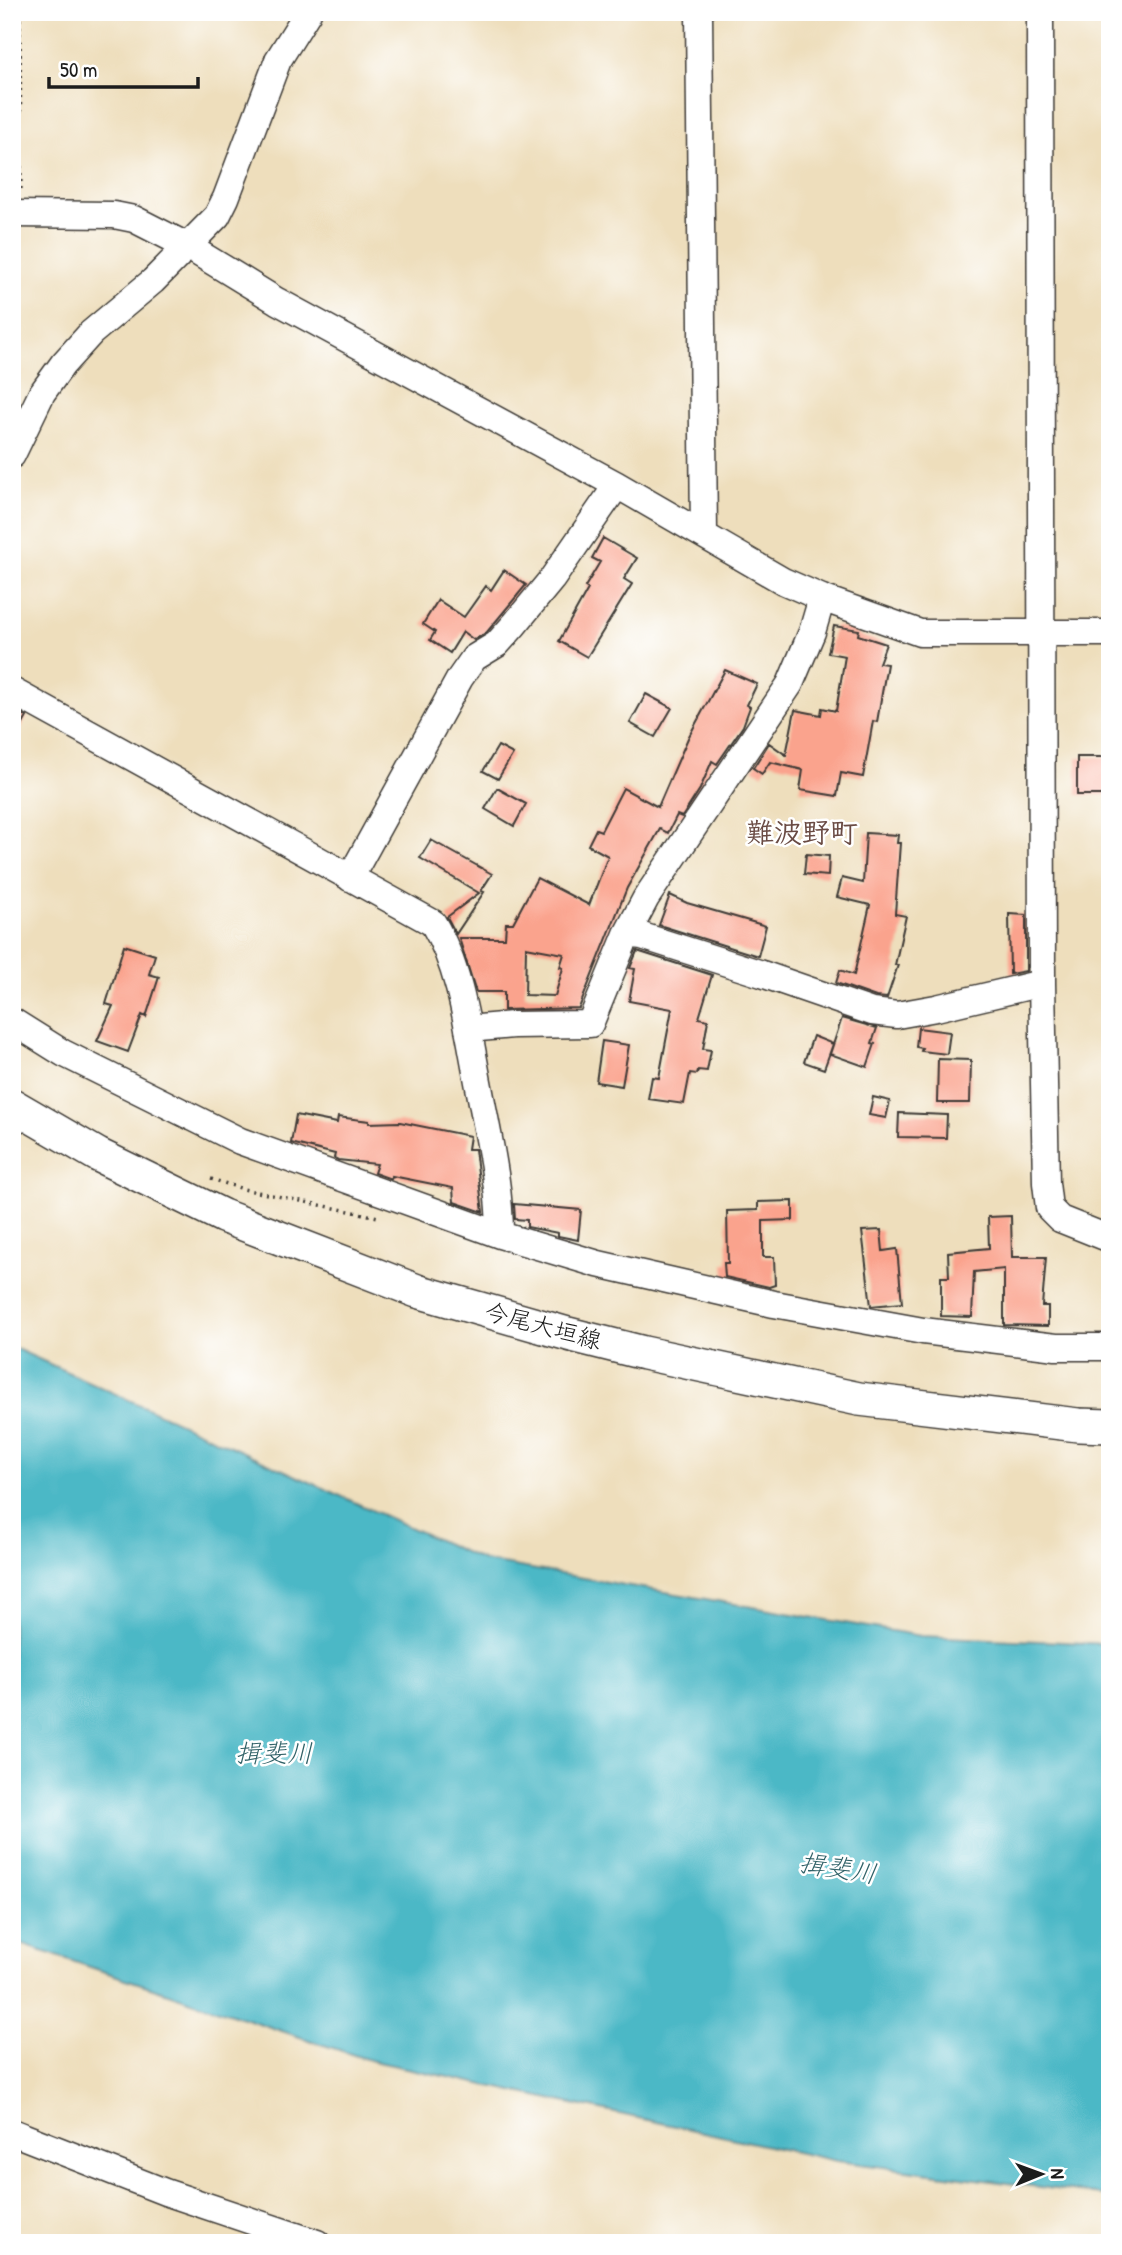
<svg xmlns="http://www.w3.org/2000/svg" width="1122" height="2255" viewBox="0 0 1122 2255" font-family="'Patrick Hand','Klee One',sans-serif">
<style>
.water{fill:#4bb8c6;stroke:#346a71;stroke-width:2}
.building{fill:#faa38d;fill-rule:evenodd}
.lines{fill:none;stroke-linecap:round;stroke-linejoin:round}
.minor-casing{stroke:#3c3934;stroke-width:29}
.major-casing{stroke:#3c3934;stroke-width:36}
.path{stroke:#3c3934;stroke-width:3.5;stroke-dasharray:2 5;stroke-linecap:butt}
.minor{stroke:#fff;stroke-width:26}
.major{stroke:#fff;stroke-width:33}
.labels{text-anchor:middle;stroke-width:5;stroke-linejoin:round;paint-order:stroke}
.street-label{font-size:24px;fill:#1c1c1c;stroke:#fff}
.water-label{font-size:26px;font-style:italic;fill:#316268;stroke:#fff}
.quarter-label{font-size:28px;font-weight:bold;fill:#6a4b44;stroke:#fff}
</style>
<rect width="100%" height="100%" fill="#fff"/>
<filter id="ink" filterUnits="userSpaceOnUse"><feTurbulence type="fractalNoise" baseFrequency=".0143" numOctaves="2"/><feDisplacementMap in="SourceGraphic" scale="14" xChannelSelector="R" yChannelSelector="G"/><feConvolveMatrix kernelMatrix="1 2 1 2 8 2 1 2 1" color-interpolation-filters="sRGB"/></filter>
<filter id="wash" filterUnits="userSpaceOnUse"><feTurbulence type="fractalNoise" baseFrequency=".00686" numOctaves="4" result="noise"/><feDisplacementMap in="SourceGraphic" scale="28" xChannelSelector="R" yChannelSelector="G"/><feGaussianBlur stdDeviation="1.57" result="paint"/><feColorMatrix in="noise" values="0 0 0 0 0 0 0 0 0 0 0 0 0 0 0 0 0 1.4 0 .05"/><feComposite in="paint" operator="in"/></filter>
<g filter="url(#wash)">
<rect width="100%" height="100%" fill="#eedebc"/>
<path class="water" d="M12,1347L484,1561L921,1636L1110,1644V2196L837,2161L369,2060L12,1941Z"/>
<g id="blocks">
<path class="building" d="M603,538L637,558L624,579L632,584L587,657L559,641L588,589L585,587L600,562L592,558Z
M504,570L526,585L487,632L474,640L463,632L450,653L430,640L435,632L423,624L438,600L464,617L486,586L491,590Z
M834,626L859,630L858,635L886,644L879,663L887,664L877,722L873,721L863,777L841,773L837,796L800,790L803,770L770,762L762,774L753,768L769,743L786,755L795,710L821,715L822,708L836,711L845,656L828,653Z
M725,670L757,684L747,705L750,707L743,726L717,764L712,761L700,789L682,817L677,815L668,833L660,829L627,888L579,1008L504,1010V992H476L459,938H505L506,923H513L537,878L589,905L608,856L588,845L596,829L601,831L623,788L658,807L688,738ZM526,947L564,954L560,967L563,968L555,996L525,995Z
M646,694L672,708L655,737L630,723Z
M12,709L27,717L12,744Z
M498,746L513,754L498,779L483,771Z
M1077,757H1110V795H1077Z
M497,788L526,804L514,826L485,809Z
M866,833L898,835L897,843H900L895,914L906,916L895,965H898L887,998L876,997L836,983L840,970L854,975L870,905L837,897L842,878L863,883Z
M431,840L492,874L481,891L484,892L456,934L447,917L479,893L420,858Z
M806,854L829,856L828,876L804,874Z
M670,895L687,903L766,926L758,956L659,925Z
M1009,914L1026,915V971L1010,974Z
M124,945L155,955L149,974L159,977L146,1017L142,1015L128,1052L97,1041L113,1006L106,1004Z
M637,951L712,975L699,1018L708,1020L703,1049L711,1050L707,1071L698,1070L697,1074L690,1073L684,1104L648,1099L652,1077L659,1078L672,1009L629,1001L635,969L630,968Z
M842,1018L877,1028L872,1043L875,1044L867,1067L830,1054Z
M918,1028L950,1032L947,1054L921,1051L922,1048L916,1047Z
M813,1036L833,1044L824,1069L804,1062Z
M602,1041L629,1045L622,1086L596,1082Z
M938,1059L971,1060L970,1103H937Z
M873,1097L890,1101L886,1118L869,1115Z
M899,1113L947,1115L946,1138L898,1137Z
M296,1115L337,1123L338,1117L369,1121V1123L400,1122L470,1136L468,1149H475L483,1212L454,1202L453,1188L392,1176L391,1179L374,1173L377,1164L338,1160L334,1158L335,1154L291,1143Z
M793,1201V1220L763,1221V1257H774L775,1285L769,1287L725,1277L724,1263H728L727,1211L758,1210V1202Z
M514,1204L581,1210L578,1240L558,1236V1233L527,1227V1220L515,1219Z
M1011,1216L1012,1257H1046L1042,1306H1048V1326L1004,1325V1269L974,1272L972,1317L941,1316V1277H949L948,1252L989,1248L988,1217Z
M881,1230L883,1251L897,1249L902,1303L871,1306L862,1231Z"/>
</g>
</g>
<g filter="url(#ink)">
<use href="#blocks" fill-opacity="0" stroke="#3c3934" stroke-width="2"/>
<g class="lines">
<defs>
<path id="minor" d="M699,12L704,535
M1040,12L1042,983L1046,1183L1049,1208L1060,1219L1110,1239
M12,214L114,215L134,219L187,246L277,301L617,485L783,581L822,598L920,633H1110
M12,455L42,393L63,364L91,333L153,281L217,216L226,198L278,60L308,12
M12,691L433,923C462,971 469,1038 480,1092C489,1140 500,1186 500,1235
M350,878L460,678L474,658L497,644L514,625L552,579L617,485
M627,934L642,936L762,974L872,1012L897,1015L936,1008L1042,983
M12,1021L63,1053L240,1141L500,1235L598,1264L774,1304L923,1331L1056,1347H1110
M468,1029L513,1025L590,1024L627,934L646,898L790,684L812,632L822,598
M12,2132L165,2192L317,2243"/>
<path id="major" d="M12,1105L98,1155L223,1216L417,1291L568,1334L644,1353L859,1399L1078,1425L1110,1426"/>
</defs>
<use href="#minor" class="minor-casing"/>
<use href="#major" class="major-casing"/>
<path class="path" d="M20,12L21,192
M211,1179L243,1189L378,1217"/>
<use href="#minor" class="minor"/>
<use href="#major" class="major"/>
</g>
</g>
<g class="labels">
<g class="street-label">
<text transform="translate(543 1326) rotate(15)" y="8">今尾大垣線</text>
</g>
<g class="water-label">
<text x="274" y="1762">揖斐川</text>
<text transform="translate(838 1868) rotate(9)" y="9">揖斐川</text>
</g>
<g class="quarter-label">
<text x="802" y="842">難波野町</text>
</g>
</g>
<rect width="1122" height="2255" fill="none" stroke="#fff" stroke-width="42"/>
<g transform="translate(1041 2174) rotate(89)" stroke="#ffffff" stroke-width="5" paint-order="stroke">
<path d="M0-5L12 26L0 18L-12 26Z" fill="#1c1c1c"/>
<text y="-10" font-size="19" font-weight="bold" text-anchor="middle" fill="#1c1c1c">N</text>
</g>
<path d="M49 77v10h149v-10" fill="none" stroke="#1c1c1c" stroke-width="3.5"/>
<text x="60" y="77" font-size="21" fill="#1c1c1c" stroke="#ffffff" stroke-width="5" paint-order="stroke">50 m</text>
</svg>
